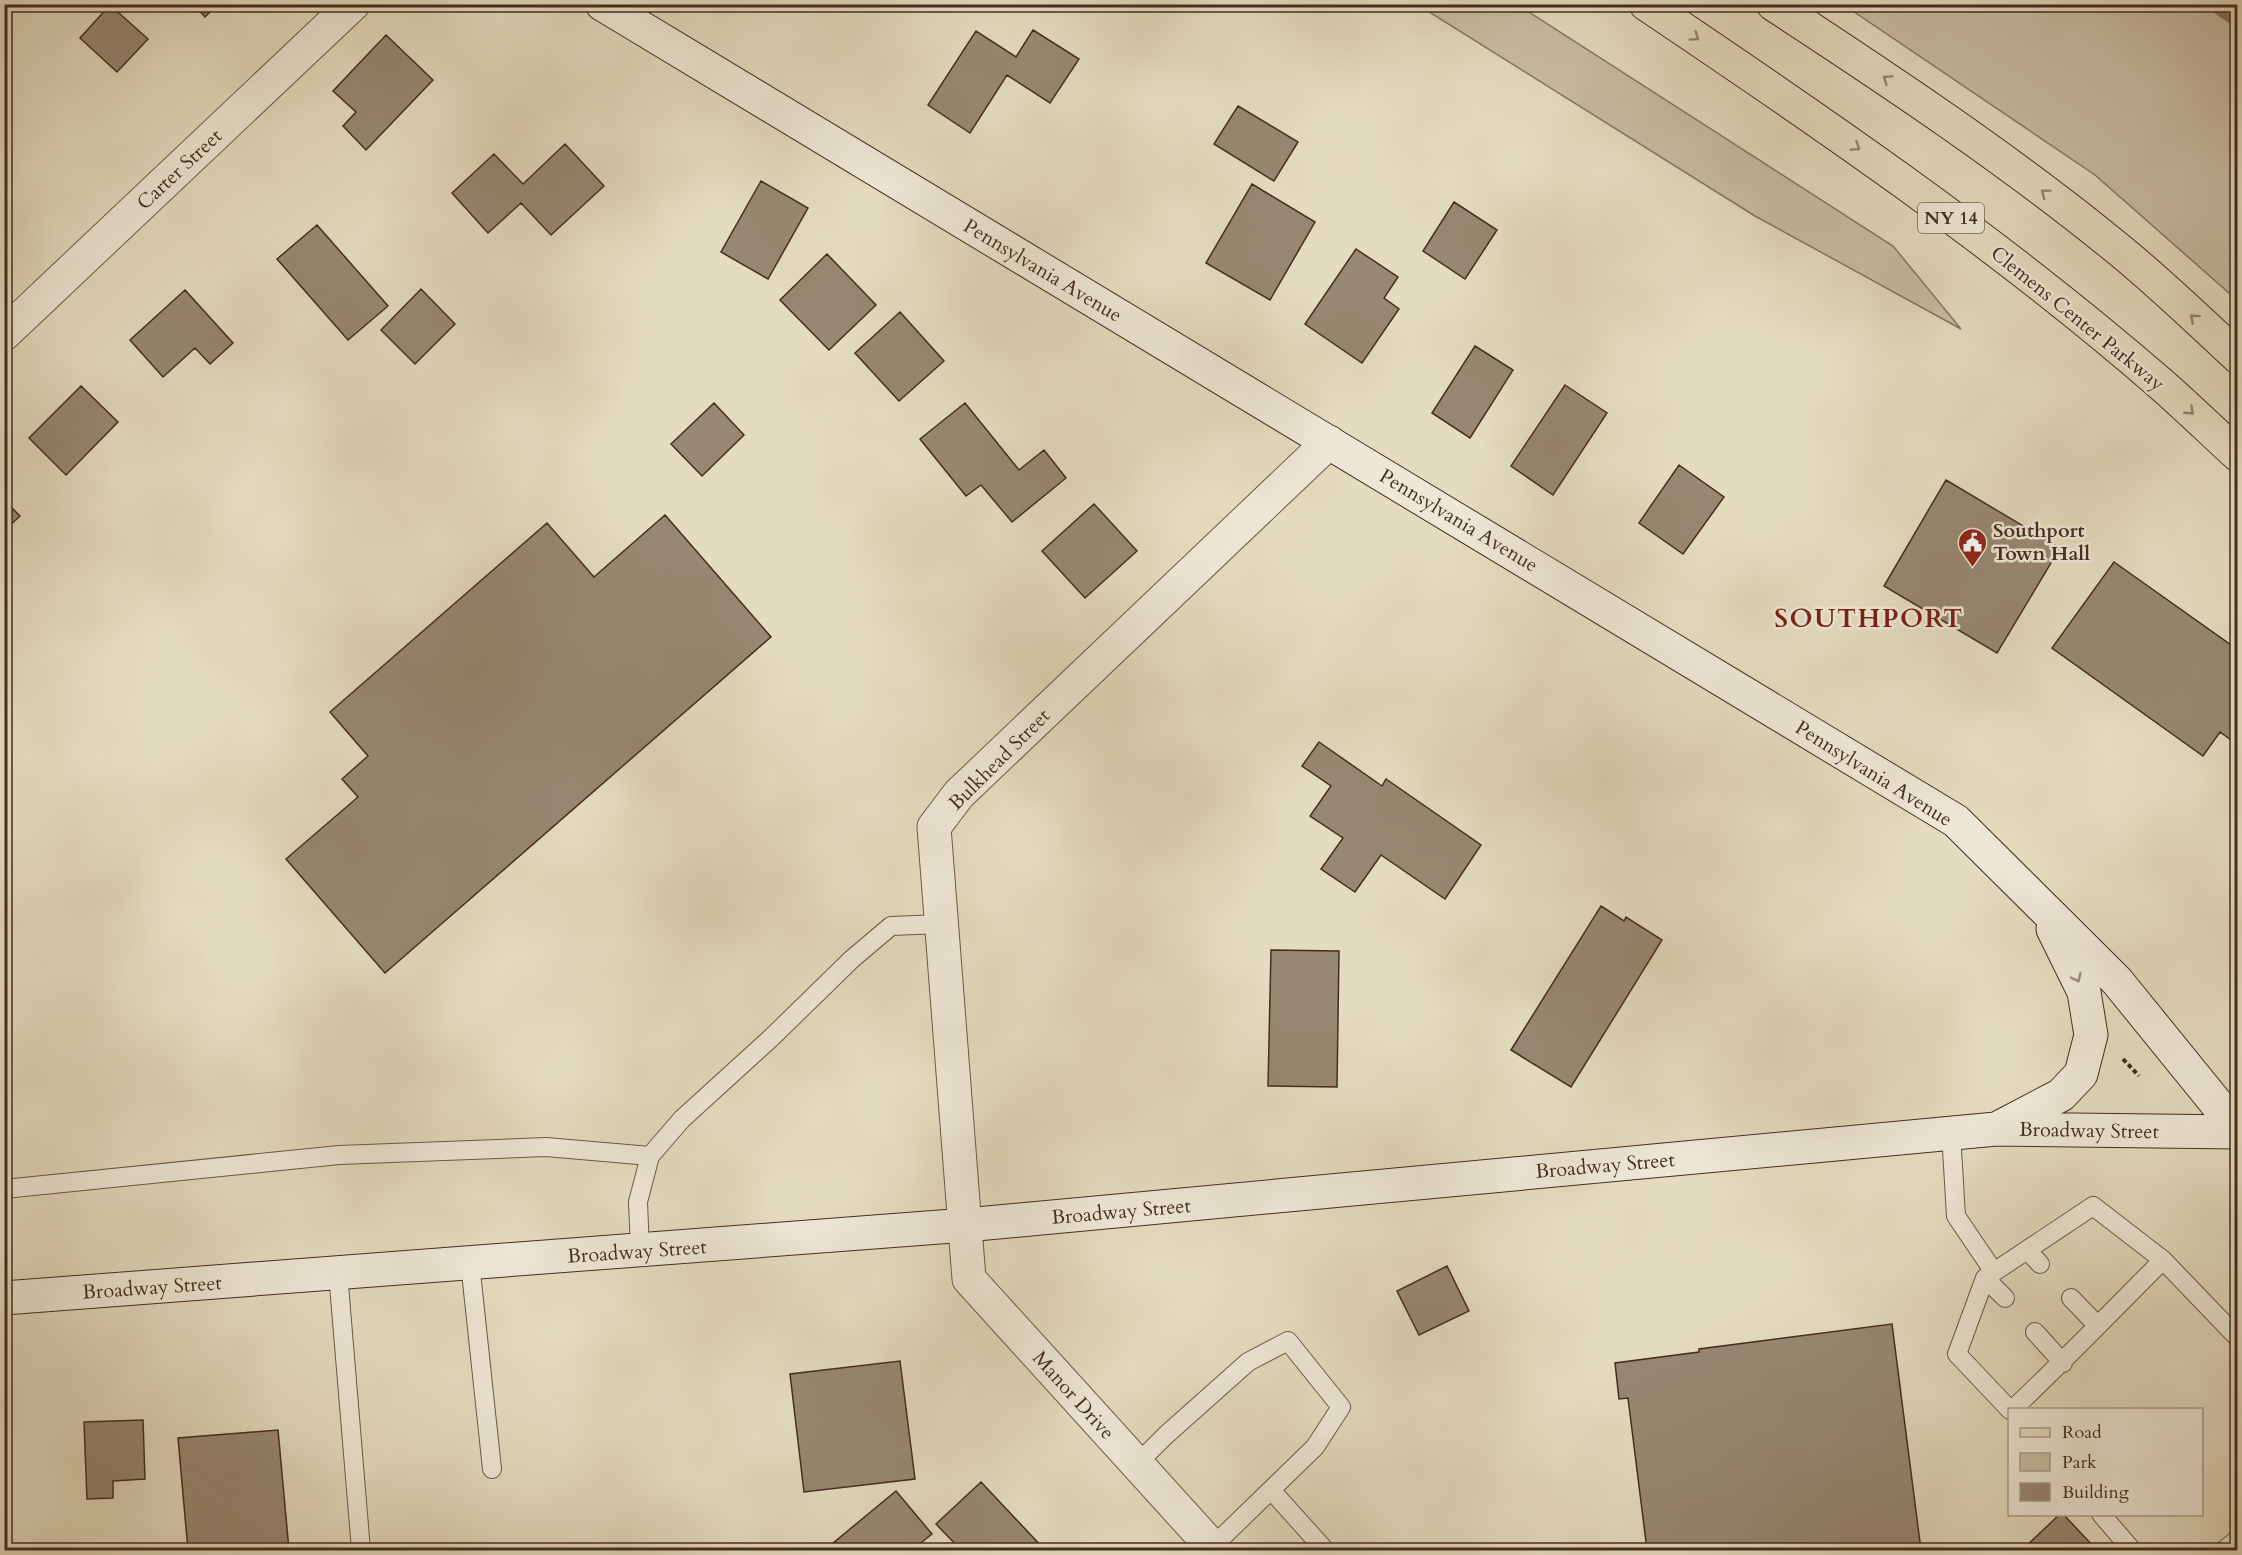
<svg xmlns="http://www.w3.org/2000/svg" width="2242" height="1555" viewBox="0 0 2242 1555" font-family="Cardo,serif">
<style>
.green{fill:#c9bea5;stroke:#867662;stroke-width:1.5}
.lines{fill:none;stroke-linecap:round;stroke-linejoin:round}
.stream{stroke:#84725f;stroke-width:12}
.building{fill:#978873;stroke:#442d1f;stroke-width:1.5}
.lane-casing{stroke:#6c5947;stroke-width:20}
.street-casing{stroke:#6c5947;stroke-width:35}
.secondary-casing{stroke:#442d1f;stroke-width:35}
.primary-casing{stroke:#442d1f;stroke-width:35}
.path{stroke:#442d1f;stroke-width:4;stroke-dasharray:4.5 3;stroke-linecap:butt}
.lane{stroke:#ede8d6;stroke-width:18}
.street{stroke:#ede8d6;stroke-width:33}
.secondary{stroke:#ede8d6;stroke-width:33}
.primary{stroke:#e4dcc0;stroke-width:33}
.oneway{stroke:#948470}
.oneway2{stroke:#988a7a}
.labels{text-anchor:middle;stroke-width:5;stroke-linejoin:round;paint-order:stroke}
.shield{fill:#ede8d6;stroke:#776556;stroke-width:1.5}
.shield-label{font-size:18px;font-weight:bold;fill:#442d1f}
.street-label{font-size:20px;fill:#442d1f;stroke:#ede8d6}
.poi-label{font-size:20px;font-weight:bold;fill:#442d1f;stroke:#ede8d6;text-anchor:start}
.district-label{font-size:26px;font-weight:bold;letter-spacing:1.5px;fill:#7a1f14;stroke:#ede8d6}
</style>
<rect width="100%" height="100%" fill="#e4dcc0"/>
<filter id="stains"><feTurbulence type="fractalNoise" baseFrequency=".00333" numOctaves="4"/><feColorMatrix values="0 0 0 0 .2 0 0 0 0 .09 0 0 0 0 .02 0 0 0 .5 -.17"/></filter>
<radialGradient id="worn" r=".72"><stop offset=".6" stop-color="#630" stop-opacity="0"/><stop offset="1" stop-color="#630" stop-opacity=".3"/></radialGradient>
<path class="green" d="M1418,5H1518L1893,246L1961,329L1755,216Z
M1844,5H2237V300L2095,175Z"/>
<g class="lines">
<path class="stream" d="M2212,4L2238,22"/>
</g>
<path class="building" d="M193,4H218L205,17Z
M110,5L148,39L117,72L80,38Z
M1033,30L1079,59L1050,103L1007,75L970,133L928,105L976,31L1016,57Z
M386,35L433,80L366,150L343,126L356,112L333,91Z
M1238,106L1298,142L1274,181L1214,144Z
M565,144L604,186L551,235L521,203L488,233L452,193L494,154L523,184Z
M761,181L808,208L768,279L721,252Z
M1252,184L1315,222L1270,300L1206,263Z
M1454,202L1497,230L1465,279L1423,251Z
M317,225L388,306L348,340L277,259Z
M1356,249L1398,277L1384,298L1399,309L1362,363L1305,324Z
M827,254L876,305L829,350L780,300Z
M421,289L455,324L415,364L381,330Z
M185,290L233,343L210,364L195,348L163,377L130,340Z
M900,312L944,361L899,401L855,353Z
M1475,346L1513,370L1470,438L1432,413Z
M1565,385L1607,413L1553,495L1511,466Z
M81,386L118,422L66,475L29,438Z
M714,403L744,435L702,476L671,444Z
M965,403L1019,470L1044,450L1066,478L1012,522L981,485L966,496L920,439Z
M1679,465L1724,497L1683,554L1639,523Z
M1946,480L2060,548L1997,653L1884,586Z
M4,500L20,516L4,531Z
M1094,504L1137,551L1085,598L1042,551Z
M665,515L771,637L385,973L286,859L358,797L342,779L368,756L330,712L547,523L594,577Z
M2114,562L2238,650V732L2231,740L2220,732L2203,756L2052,648Z
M1319,742L1382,786L1386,779L1481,845L1445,899L1381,855L1355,892L1321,869L1343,838L1310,816L1331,786L1302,766Z
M1601,906L1624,921L1626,917L1662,940L1571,1087L1511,1050Z
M1271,950L1339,951L1337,1087L1268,1086Z
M1447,1266L1469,1311L1419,1335L1397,1291Z
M1892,1324L1921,1550H1647L1628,1398L1619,1399L1615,1363L1699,1352V1349Z
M900,1361L915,1479L804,1492L790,1374Z
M143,1420L145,1479L113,1481V1498L87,1499L84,1422Z
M278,1430L289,1550H188L178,1438Z
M981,1482L1045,1550H961L936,1524Z
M896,1491L932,1534L912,1550H829L827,1548Z
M2060,1514H2063L2095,1548L2092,1550H2022Z
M4,1522L9,1549L4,1550Z
M113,1545L114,1550H69L68,1548Z"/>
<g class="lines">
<defs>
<path id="lane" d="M1951,1133L1956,1216L1994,1272
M4,1189L339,1155L546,1147L650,1156
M640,1250L638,1202L650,1156L682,1119L771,1038L852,959L891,926L942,924
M2027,1250L2040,1264
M470,1263L492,1469
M338,1273L361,1550
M1985,1278L2005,1298
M2071,1298L2097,1325
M2035,1332L2063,1363
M2010,1410L1957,1354L1985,1278L2093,1206L2163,1260L2238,1338
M2012,1410C2064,1361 2113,1310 2163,1260
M1137,1464L1166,1435L1248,1362L1288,1341L1341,1407L1315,1447L1212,1547
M1271,1490L1325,1550
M2101,1514L2132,1550
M2224,1550L2238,1539"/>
<path id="street" d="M4,334L353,4
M1215,1550L969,1279L934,827L959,794L1329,442"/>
<path id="secondary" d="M602,4L1956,821L2117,981L2238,1130
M2000,1127L2061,1095L2081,1074L2091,1035L2084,992L2053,929
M4,1298L966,1225L1996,1129L2238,1132"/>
<path id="primary" d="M1646,4C1823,123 2000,244 2161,384C2187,407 2212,431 2238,455
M1773,4C1889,80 2005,157 2112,244C2156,279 2197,319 2238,357"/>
</defs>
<use href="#lane" class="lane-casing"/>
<use href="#street" class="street-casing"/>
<use href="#secondary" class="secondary-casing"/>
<use href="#primary" class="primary-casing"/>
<path class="path" d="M2123,1059L2139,1076"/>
<use href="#lane" class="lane"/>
<use href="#street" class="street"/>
<use href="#secondary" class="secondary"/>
<use href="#primary" class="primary"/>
</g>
<defs><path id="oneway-chevron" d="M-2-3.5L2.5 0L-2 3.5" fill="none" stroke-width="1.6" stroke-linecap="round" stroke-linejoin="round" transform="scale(1.5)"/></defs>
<g class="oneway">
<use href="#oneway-chevron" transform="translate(1695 37) rotate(34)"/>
<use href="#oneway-chevron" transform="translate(1887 79) rotate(-145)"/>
<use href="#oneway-chevron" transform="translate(1856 147) rotate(34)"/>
<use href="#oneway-chevron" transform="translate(2045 193) rotate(-143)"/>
<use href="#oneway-chevron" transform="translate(2194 318) rotate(-138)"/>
<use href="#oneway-chevron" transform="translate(2190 411) rotate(43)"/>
</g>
<use class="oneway2" href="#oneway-chevron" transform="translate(2077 978) rotate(64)"/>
<defs>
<symbol id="civic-pin" viewBox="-11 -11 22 30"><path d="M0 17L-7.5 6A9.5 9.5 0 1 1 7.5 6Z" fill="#8f2418" stroke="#ede8d6"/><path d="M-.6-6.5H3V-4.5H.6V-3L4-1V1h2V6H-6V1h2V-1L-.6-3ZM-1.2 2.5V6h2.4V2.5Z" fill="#fff"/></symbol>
</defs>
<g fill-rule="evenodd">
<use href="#civic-pin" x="1956" y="526" width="33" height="45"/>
</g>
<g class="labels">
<rect class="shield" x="1918" y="203" width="66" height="30" rx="4.5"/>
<g class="shield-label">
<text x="1951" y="224">NY 14</text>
</g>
<g class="street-label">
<text transform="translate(179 169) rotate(-43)" y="7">Carter Street</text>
<text transform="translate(1043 270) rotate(31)" y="7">Pennsylvania Avenue</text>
<text transform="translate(2078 318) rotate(39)" y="7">Clemens Center Parkway</text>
<text transform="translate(1459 520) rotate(31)" y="7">Pennsylvania Avenue</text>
<text transform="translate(999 759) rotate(-45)" y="7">Bulkhead Street</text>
<text transform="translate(1874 773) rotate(32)" y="7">Pennsylvania Avenue</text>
<text transform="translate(2089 1130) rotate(1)" y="7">Broadway Street</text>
<text transform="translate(1605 1165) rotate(-5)" y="7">Broadway Street</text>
<text transform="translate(1121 1211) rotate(-5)" y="7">Broadway Street</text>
<text transform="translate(637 1251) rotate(-4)" y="7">Broadway Street</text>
<text transform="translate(152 1287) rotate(-4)" y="7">Broadway Street</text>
<text transform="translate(1074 1395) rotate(48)" y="7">Manor Drive</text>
</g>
<g class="poi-label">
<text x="1993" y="537">Southport<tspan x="1993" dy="23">Town Hall</tspan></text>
</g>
<g class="district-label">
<text x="1869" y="627">SOUTHPORT</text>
</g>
</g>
<rect width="2242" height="1555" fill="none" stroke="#e4dcc0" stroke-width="24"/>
<rect x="6" y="6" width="2230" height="1543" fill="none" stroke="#442d1f" stroke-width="3"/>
<rect x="12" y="12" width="2218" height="1531" fill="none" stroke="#442d1f" stroke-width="1.5"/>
<rect x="2008" y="1408" width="195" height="108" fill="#ede8d6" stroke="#a99d8d" stroke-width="1.5"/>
<rect x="2020" y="1428" width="30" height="9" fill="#e4dcc0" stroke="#a99d8d" stroke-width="1.5"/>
<text x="2062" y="1438" font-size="18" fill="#442d1f">Road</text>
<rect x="2020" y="1453" width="30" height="18" fill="#c9bea5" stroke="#a99d8d" stroke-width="1.5"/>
<text x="2062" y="1468" font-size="18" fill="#442d1f">Park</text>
<rect x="2020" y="1483" width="30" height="18" fill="#978873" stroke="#a99d8d" stroke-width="1.5"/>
<text x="2062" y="1498" font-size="18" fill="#442d1f">Building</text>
<rect width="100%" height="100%" filter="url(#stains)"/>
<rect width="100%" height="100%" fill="url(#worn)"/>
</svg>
